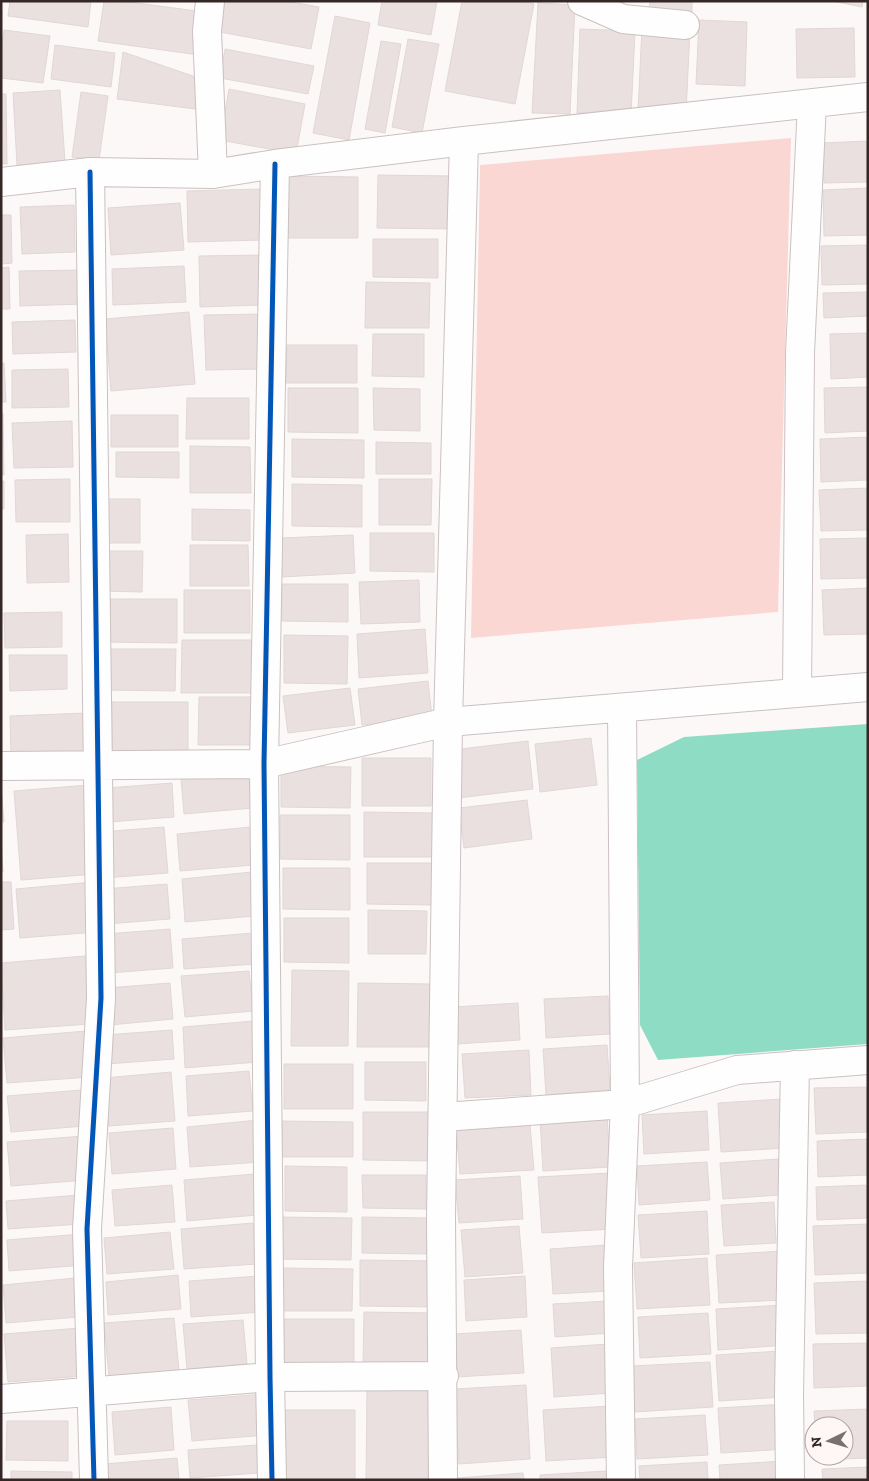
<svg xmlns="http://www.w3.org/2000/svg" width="869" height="1481" viewBox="0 0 869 1481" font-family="'Zilla Slab',serif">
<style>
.green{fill:#fbd7d3}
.water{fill:#8edcc4}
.building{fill:#e9e0df;stroke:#e0d7d6}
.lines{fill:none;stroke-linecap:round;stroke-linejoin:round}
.minor-casing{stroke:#cac1c0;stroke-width:30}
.minor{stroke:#fffefe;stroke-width:28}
.cycleway-casing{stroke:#fff7f6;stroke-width:8}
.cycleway{stroke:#0057b8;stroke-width:5}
</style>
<rect width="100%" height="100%" fill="#fdf8f8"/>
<path class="green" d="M791,138L778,612L471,638L480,165Z"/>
<path class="water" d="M868,724V1044L658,1060L640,1025L637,760L684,737Z"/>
<path class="building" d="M10,1H91L88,27L8,16Z
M104,1H122L204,12L199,55L98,41Z
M225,1H285L319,7L311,49L220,32Z
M382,1H437L431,35L378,25Z
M462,1H521L534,4L515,104L445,91Z
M650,1H692V17L649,15Z
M832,1H863L862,7Z
M538,3L575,5L570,114L532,113Z
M335,16L370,23L349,140L313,133Z
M699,20L747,22L745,86L696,84Z
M642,27L690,29L686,113L638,111Z
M854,28L855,77L797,78L796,29Z
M580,29L635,31L631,115L577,113Z
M4,30L50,36L43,83L1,78V53Z
M408,39L439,44L422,133L392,127Z
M381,41L401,44L385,133L365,129Z
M55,45L115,53L111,87L51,79Z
M225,49L314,66L308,94L220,78Z
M123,52L193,76L203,110L117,99Z
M229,89L305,104L296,154L220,140Z
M60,90L65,162L17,165L13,93Z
M81,92L108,96L99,160L72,157Z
M1,94H6L7,164H1Z
M868,141V182L824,183L822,143Z
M378,175L452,176V229L377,228Z
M282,176L358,177V238H283Z
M868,188V235L824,236L823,190Z
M261,189L263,240L188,242L187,191Z
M180,203L184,250L111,255L108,208Z
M74,205L75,252L22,254L20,207Z
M1,215H11L12,263L1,264Z
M373,239H438V278L373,277Z
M868,245V284L822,285L821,246Z
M261,255L262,305L200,307L199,256Z
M184,266L186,302L113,305L112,269Z
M9,267L10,309H1V268Z
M84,270V304L20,306L19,271Z
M366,282L430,283L429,328H365Z
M868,292V316L824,318L823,293Z
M189,312L195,384L111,391L105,319Z
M262,314V369L206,370L204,315Z
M75,320L76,352L13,354L12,322Z
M868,333V377L831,379L830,334Z
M373,334H424V377L372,376Z
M287,345H357V383H286Z
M1,363H4L6,402H1Z
M68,369L69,407L12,408V370Z
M868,387V431L825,433L824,388Z
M288,388H358V433L288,432Z
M373,388L420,389V431L374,430Z
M187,398H249V439H186Z
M1,413H3L4,475H1Z
M111,415H178V447H111Z
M72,421L73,467L14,468L12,423Z
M868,437V480L821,482L820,439Z
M292,439L364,440V478L292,477Z
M376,442L431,443V474H376Z
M190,446L250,447L251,493H190Z
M116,452H179V478L116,477Z
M70,479V522H16L15,480Z
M379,479H432L431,525H379Z
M1,481H4V509H1Z
M292,484L362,485V527L292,526Z
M868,488V530L821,531L819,490Z
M102,499H140V543H102Z
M192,509L250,510V541L192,540Z
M370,533H434V572L370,571Z
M68,534L69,582L27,583L26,535Z
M353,535L355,573L282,577L280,538Z
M868,538V578L821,579L820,539Z
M190,545H248L249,586H190Z
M101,551H143L142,592L101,591Z
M419,580L420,622L361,624L359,582Z
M282,584H348V622L282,621Z
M868,588V634L824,635L822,590Z
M184,590H250V633H184Z
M102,599H177V643L102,642Z
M62,612V647L5,648L4,613Z
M425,629L428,673L359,678L357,634Z
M284,635L348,636L347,684L284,683Z
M182,640H257V693H181Z
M106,649H176L175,691L106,690Z
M9,655H67V689L10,691Z
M428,681L432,717L362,725L358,689Z
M350,688L355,725L288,733L283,696Z
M199,697H254V745H198Z
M112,702H188V752L112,751Z
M86,713L87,754L11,757L10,716Z
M591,738L597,785L540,792L535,744Z
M528,741L533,789L458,798L452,750Z
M362,758H431V806H362Z
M281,766L351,767L350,808L281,807Z
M251,772L253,808L184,814L181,778Z
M172,783L174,817L109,822L107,788Z
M88,785L95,874L21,880L14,791Z
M1,787L4,822H1Z
M527,800L532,839L464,848L459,808Z
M364,812L435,813V857H364Z
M280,815H350V860L280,859Z
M164,827L168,873L104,878L100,832Z
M251,827L254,865L180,871L177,834Z
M1,842L3,872L1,873Z
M367,863H433L432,905L367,904Z
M283,868H350V910L283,909Z
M252,872L255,916L185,922L182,879Z
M1,882H11L14,929L1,930Z
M93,882L97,932L20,938L16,889Z
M167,884L170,919L106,924L104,889Z
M368,910L427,911L426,954H368Z
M284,918H349V963L284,962Z
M170,929L173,968L109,973L106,934Z
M253,933L255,964L184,969L182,939Z
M85,956L90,1024L5,1030L1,963Z
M292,970L349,971L348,1046H291Z
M249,971L253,1011L185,1017L181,976Z
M170,983L173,1019L110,1025L107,988Z
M358,983L430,984L429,1047H357Z
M608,996L610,1034L546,1038L544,999Z
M518,1003L520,1040L456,1044L454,1007Z
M254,1021L258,1062L185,1068L183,1027Z
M172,1030L174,1059L107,1064L105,1035Z
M86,1031L90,1077L7,1083L3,1038Z
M607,1045L610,1090L546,1095L543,1049Z
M529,1050L531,1095L465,1098L462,1054Z
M365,1062H426V1101L365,1100Z
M284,1064H353V1109H284Z
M249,1071L253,1111L188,1116L186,1076Z
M171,1072L175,1121L108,1126L104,1078Z
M868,1087V1132L816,1134L814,1088Z
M81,1090L85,1126L11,1132L7,1096Z
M782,1099L785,1148L721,1152L718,1103Z
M707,1111L709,1150L644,1154L642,1115Z
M363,1112H430V1161L363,1160Z
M607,1114L610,1167L543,1171L540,1118Z
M258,1120L261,1162L190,1167L187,1127Z
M282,1121L353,1122V1157H282Z
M530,1125L534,1170L460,1174L456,1129Z
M173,1128L176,1169L112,1174L109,1133Z
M83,1136L86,1180L11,1186L7,1142Z
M868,1139V1175L818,1177L817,1141Z
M778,1159L780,1195L723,1199L720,1163Z
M707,1162L710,1200L639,1205L637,1166Z
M285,1166L347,1167V1212L285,1211Z
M610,1173L613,1229L542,1233L538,1177Z
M254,1174L257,1215L187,1221L184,1180Z
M362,1175H426V1209L363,1208Z
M520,1176L523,1219L459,1223L455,1180Z
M172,1185L175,1222L115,1226L112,1190Z
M868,1185V1218L817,1220L816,1187Z
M79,1195L81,1224L8,1229L6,1201Z
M774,1202L776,1243L724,1246L721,1205Z
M707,1211L709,1254L641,1258L638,1215Z
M279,1217L352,1218L351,1260L279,1259Z
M362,1217L427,1218V1254L362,1253Z
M253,1223L257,1264L184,1269L181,1229Z
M868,1224V1273L815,1275L813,1226Z
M519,1226L523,1273L465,1277L461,1230Z
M170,1232L174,1269L107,1274L104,1238Z
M81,1234L84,1265L9,1271L7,1240Z
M607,1245L611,1291L553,1294L550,1249Z
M782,1251L785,1300L719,1303L716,1255Z
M707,1258L710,1305L637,1309L634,1263Z
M360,1260L434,1261V1307L360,1306Z
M281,1268L353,1269L352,1311H280Z
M178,1275L181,1309L108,1315L106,1282Z
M259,1276L262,1312L191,1317L189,1281Z
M525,1276L527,1317L466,1321L464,1280Z
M75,1278L78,1317L6,1323L3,1285Z
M868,1281V1333L816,1334L814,1283Z
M609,1301L611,1333L555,1337L553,1304Z
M784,1305L787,1345L718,1350L716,1309Z
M364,1312L434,1313V1363H363Z
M708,1313L711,1354L640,1358L638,1317Z
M174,1318L179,1371L109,1377L104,1323Z
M284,1319H354V1365L283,1364Z
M243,1320L247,1364L187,1369L183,1324Z
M80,1328L84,1376L8,1382L4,1334Z
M521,1330L524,1373L457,1377L454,1334Z
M868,1343V1386L814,1388L813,1344Z
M608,1344L611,1393L554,1397L551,1348Z
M780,1351L784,1397L719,1401L716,1355Z
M710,1362L713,1407L635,1412L632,1366Z
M526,1385L530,1459L459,1464L454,1389Z
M367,1389H429L428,1480H366Z
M264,1394L267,1435L192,1441L188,1400Z
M786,1404L788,1449L721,1453L718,1408Z
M611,1406L614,1457L546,1461L543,1410Z
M171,1407L174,1450L115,1455L112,1412Z
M868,1409V1458L817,1460V1456H844V1426H815L814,1411Z
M279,1410H355V1480H279Z
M705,1415L708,1455L637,1459L635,1419Z
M7,1421H68V1461L6,1460Z
M257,1445L259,1473L190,1478L188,1450Z
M177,1458L179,1480H105L104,1464Z
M783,1461L784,1480H720L719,1465Z
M707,1462L708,1480H640L639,1466Z
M868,1467V1480H823L822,1469Z
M11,1471L72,1472V1480H11Z
M606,1471L607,1480H540V1475Z
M523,1473L524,1480H458L457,1478Z"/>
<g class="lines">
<defs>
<path id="minor" d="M210,1L207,31L213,174
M582,1L623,19L685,25
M464,141L448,722L868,687
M90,172L101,998L87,1229L94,1480
M1,182L90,172L213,174L275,164L464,141L868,97
M797,693L800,353L812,103
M1,766L264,764L448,722L441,1219L443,1480
M443,1117L625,1104L737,1070L868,1060
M1,1399L270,1377L444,1376
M272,1480L270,1377L264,764L275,164
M621,1480L618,1267L625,1104L622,709
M790,1480L789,1394L795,1065"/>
</defs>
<use href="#minor" class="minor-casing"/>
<use href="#minor" class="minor"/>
<defs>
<path id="cycleway" d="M90,172L101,998L87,1229L94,1480
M272,1480L270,1377L264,764L275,164"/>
</defs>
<use href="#cycleway" class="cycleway-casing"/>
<use href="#cycleway" class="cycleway"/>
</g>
<rect width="869" height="1481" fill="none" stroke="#342725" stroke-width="5"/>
<g transform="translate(829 1441) rotate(265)"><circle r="24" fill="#fff7f6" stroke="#aea4a2"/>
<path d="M0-4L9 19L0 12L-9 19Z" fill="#7a706f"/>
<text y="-8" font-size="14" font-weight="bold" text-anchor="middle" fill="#342725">N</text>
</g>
</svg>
